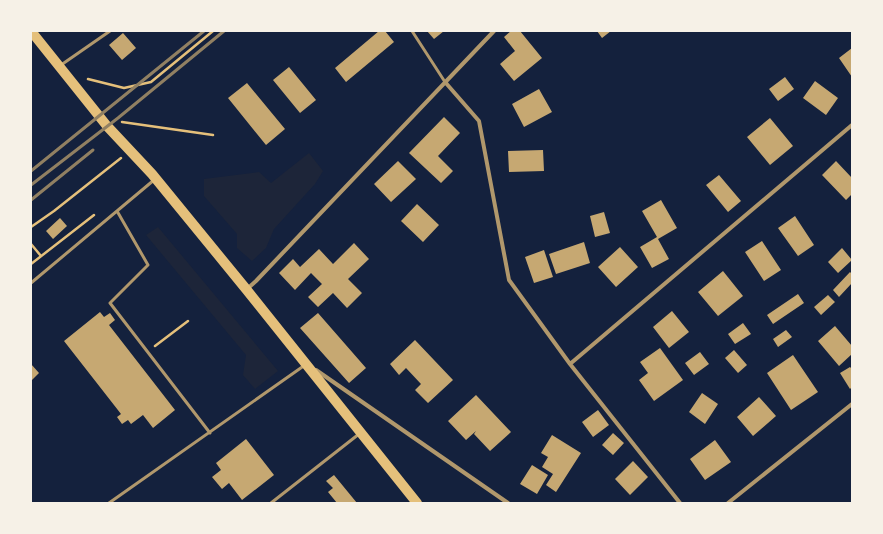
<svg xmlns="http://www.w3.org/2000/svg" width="883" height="534" viewBox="0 0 883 534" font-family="'IBM Plex Sans',sans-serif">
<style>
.green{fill:#1d2539}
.building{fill:#c6a872}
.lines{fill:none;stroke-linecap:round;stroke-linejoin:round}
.path{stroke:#e5c07b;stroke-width:2.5}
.service{stroke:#b1986c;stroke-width:3}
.minor{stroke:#b1986c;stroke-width:4}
.primary{stroke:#e5c07b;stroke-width:10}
.rail{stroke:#918062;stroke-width:3}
</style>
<rect width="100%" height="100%" fill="#14213d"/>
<path class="green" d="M309,153L323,171L315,184L274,229L266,248L252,261L237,248V234L204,196V179L259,172L271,183Z
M158,227L278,371L255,389L243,375L246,355L146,235Z"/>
<path class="building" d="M379,31H385L394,42L346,82L335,68Z
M427,31H444L434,39Z
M511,31H520L542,58L514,81L500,64L515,51L504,37Z
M597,31H611L602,38Z
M123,33L136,48L122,60L109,45Z
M852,48V77L839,58Z
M289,67L316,100L300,113L273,80Z
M785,77L794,89L778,101L769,89Z
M815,81L838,98L826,115L803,98Z
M247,83L285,129L266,145L228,98Z
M539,89L552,112L524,127L512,104Z
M444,117L460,133L438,156L453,171L441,183L409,153Z
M770,118L793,146L770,165L747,137Z
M543,150L544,171L509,172L508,151Z
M398,161L416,179L391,202L374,184Z
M836,161L852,178V194L846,200L822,175Z
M719,175L741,201L728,212L706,185Z
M661,200L677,228L658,239L669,259L652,268L640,247L657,237L642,211Z
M417,204L439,225L423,242L401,221Z
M604,212L610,233L595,237L590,216Z
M795,216L814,245L798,256L778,228Z
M60,218L67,226L53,239L46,231Z
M762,241L781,270L764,281L745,252Z
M584,242L590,263L556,274L549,254Z
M354,243L369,259L348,279L362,293L347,308L333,293L318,307L308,297L322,284L311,273L295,290L279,273L293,259L300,267L319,249L333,264Z
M620,247L638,267L616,287L598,267Z
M842,248L852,260L838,273L828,262Z
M544,250L553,277L534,283L525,257Z
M723,271L743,296L718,316L698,292Z
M850,272L852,274V283L839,297L833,290Z
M798,294L804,303L773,324L767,315Z
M828,295L835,302L821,315L814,307Z
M672,311L689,332L669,348L653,327Z
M100,312L104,317L110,313L115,320L109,325L175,410L153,428L143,415L131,424L128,420L122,424L117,417L121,414L64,341Z
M318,313L366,368L349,383L300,328Z
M743,323L751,334L735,344L728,334Z
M835,326L852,346V354L839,366L818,341Z
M786,330L792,337L778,347L773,339Z
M415,340L453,380L428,403L415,390L421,384L406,368L399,375L390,364Z
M660,348L683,380L654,401L639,380L648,373L640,362Z
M734,350L747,365L738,373L725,358Z
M700,352L709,364L694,375L685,363Z
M793,355L818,392L791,410L767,373Z
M31,364L39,373L31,381Z
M850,367L852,369V387L850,389L840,373Z
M702,393L718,404L705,424L689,412Z
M476,395L511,432L490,451L474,434L476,431L466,440L448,421Z
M759,397L776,416L753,436L737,417Z
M598,410L609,425L593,437L582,422Z
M613,433L624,443L613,455L602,445Z
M552,435L581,453L556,492L546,485L553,474L542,467L548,457L541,453Z
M246,439L274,475L242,500L229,483L222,489L212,477L221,470L216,463Z
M715,440L731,462L705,480L690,459Z
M633,461L648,477L630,495L615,479Z
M532,465L548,475L537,494L520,484Z
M334,475L357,503H337L328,492L333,488L326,481Z"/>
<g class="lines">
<path class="path" d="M88,79L124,88L151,82L213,31
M122,122L213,135
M31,227L54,211L121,158
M31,244L41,256
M31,264L94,215
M155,346L188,321"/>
<path class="service" d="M412,31L445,82
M61,65L110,31
M117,211L148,265L110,303L210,433
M31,283L154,180
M109,503L305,365
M271,503L359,434"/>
<path class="minor" d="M445,82L479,121L509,280L570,364L680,503
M247,289L256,281L494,31
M570,364L852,125
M316,370L508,503
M728,503L852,404"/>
<path class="primary" d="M31,31L107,126L152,174L246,289L417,503"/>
<path class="rail" d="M31,171L204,31
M31,185L118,118L224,31
M31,200L93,150"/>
</g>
<rect width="883" height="534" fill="none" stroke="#f6f1e7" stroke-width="64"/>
</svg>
